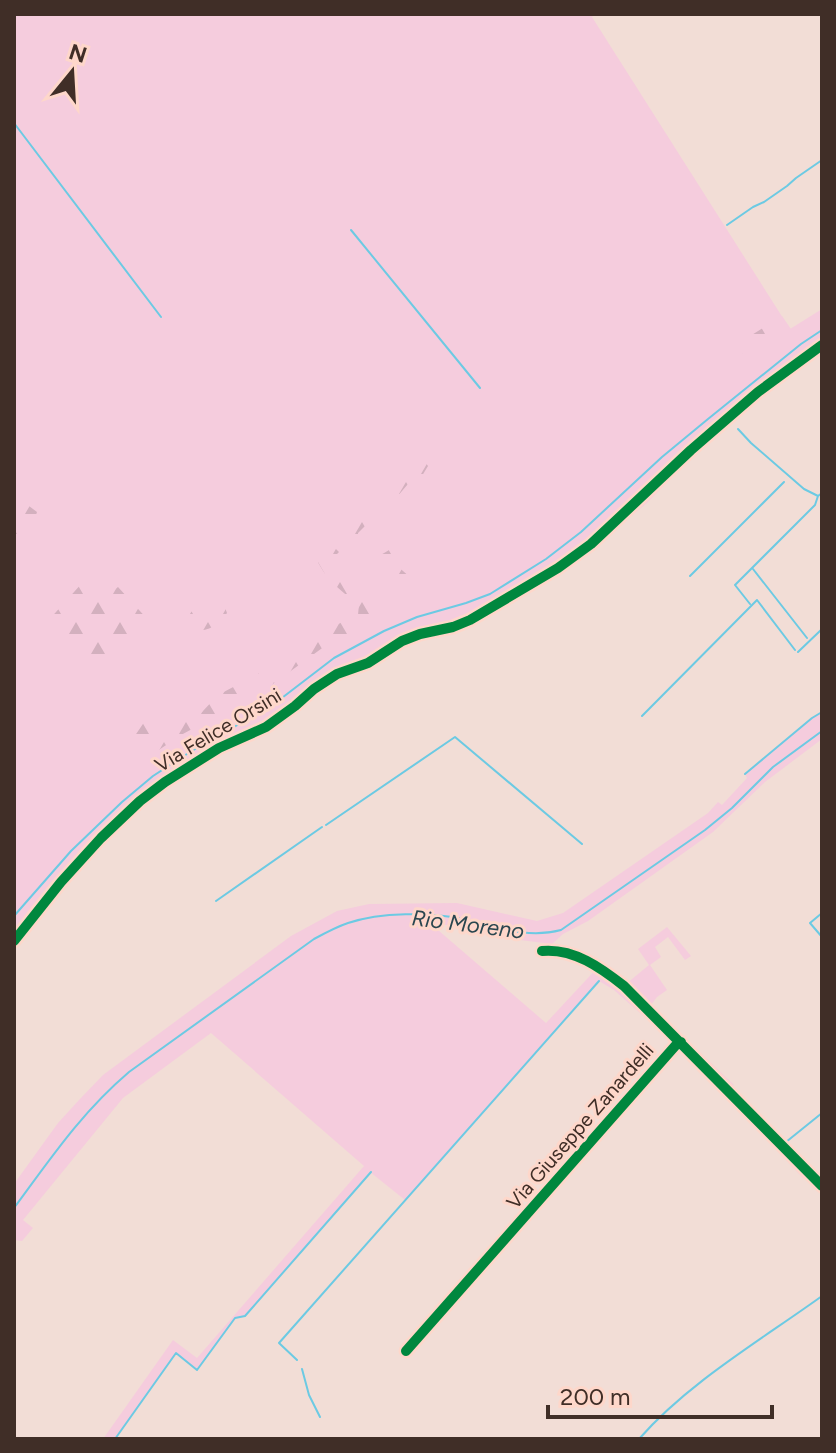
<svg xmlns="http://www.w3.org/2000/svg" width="836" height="1453" viewBox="0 0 836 1453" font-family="Figtree,sans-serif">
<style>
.grass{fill:#f5ccdd}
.forest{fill:url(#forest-firs)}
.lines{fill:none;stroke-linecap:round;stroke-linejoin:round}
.stream{stroke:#6ccae3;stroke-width:2}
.street-casing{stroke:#af9e98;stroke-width:12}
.street{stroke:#fdfaf9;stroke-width:8}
.cycleway-casing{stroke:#fed7ca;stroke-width:15}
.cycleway{stroke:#00873e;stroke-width:10}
.labels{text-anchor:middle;stroke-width:6;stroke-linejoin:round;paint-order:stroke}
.street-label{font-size:20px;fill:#402e27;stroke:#fed7ca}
.water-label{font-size:22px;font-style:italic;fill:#29464f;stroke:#fed7ca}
</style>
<defs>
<pattern id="forest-firs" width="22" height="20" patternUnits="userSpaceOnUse" patternTransform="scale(2)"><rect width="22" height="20" fill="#f5ccdd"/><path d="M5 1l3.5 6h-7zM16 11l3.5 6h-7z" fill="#d3b0be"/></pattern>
</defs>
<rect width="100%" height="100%" fill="#f2ddd6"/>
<path class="grass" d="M14,14H595L592,17L790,329L822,309V351L743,413L695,454L647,503L576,562L468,626L420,638L371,666L346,675L331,683L281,723L214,757L158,793L92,854L26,935L14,948Z
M822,712V739L765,782L713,832L588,921L563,934L552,944L504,938L459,926L431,924L546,1023L600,965L626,984L649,965L638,949L667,927L691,956L685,960L668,937L655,947L661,957L650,965L667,990L657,997L651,1005L734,1085L728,1090L811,1175L803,1178L676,1045L614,990L599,981L405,1200L370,1172L245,1316L235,1318L197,1370L176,1354L115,1439H103L173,1340L197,1358L364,1166L211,1033L123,1098L23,1220L33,1228L22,1241L14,1240V1184L58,1123L79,1100L103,1075L291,936L337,911L369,904L457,903L537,921L563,913L708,813L718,802L722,805L747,778L745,774L812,718Z"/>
<path class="forest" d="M782,316L791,329L747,363L742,357L747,338Z
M421,457L428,466L414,489L408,484L396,498L388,492L389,485Z
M370,505L377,514L358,533V537L353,542L337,525L352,518Z
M29,506L37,512L30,533L14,548V524Z
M327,540L339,552L327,564L358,594L367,586L391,612L370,621L325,646L266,689L181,735L138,764L102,797L100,788L137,749L132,740L147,718L155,724L173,720L184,719L202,712L218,695L300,652L325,630L358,615L359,604C340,591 323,577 315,555Z
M389,550L396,553L400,558L395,564L419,585L412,590L401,586L385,572L375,575C372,559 376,558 389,550Z
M83,582L105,597L118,587L150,622L104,664L47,622Z
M218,600L223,602L227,613C217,628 204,633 187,630C187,607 198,605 218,600Z"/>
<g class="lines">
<path class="stream" d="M14,123L161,317
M727,225L753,207L764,202L787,186L796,178L822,160
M351,230L480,388
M738,429L751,443L804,489L818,496L822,493
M753,569L807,638
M690,576L784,482
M750,604L735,585L815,505L818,496
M798,652L822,629
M642,716L757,600L795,650
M745,774L812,718L822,712
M326,825L455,737L582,844
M216,901L322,827
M822,913L810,923L822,937
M14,916L71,851L122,802L153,776L190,752L274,704L334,658L384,631L417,617L466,603L490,594L546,559L581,532L662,457L708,419L801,344L822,330
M786,1142L822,1113
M14,1208C51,1158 81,1113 129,1072L314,939C325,933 336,927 348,923C381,912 430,912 464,919C498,927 527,939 561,930L705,830L732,808L773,767L822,731
M297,1360L279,1343L599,981
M302,1369L309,1395L320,1417
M115,1439L176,1353L197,1370L235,1318L245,1316L371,1172
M639,1439C689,1382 761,1340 822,1296"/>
<defs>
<path id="street" d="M14,941L61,882L101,838L140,801L165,782L219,748L266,727L295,706L314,689L337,674L368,663L402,641L420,634L453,627L470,620L558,568L591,544L691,450L758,392L822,345
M542,951C574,948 601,968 624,986L822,1186
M406,1351L676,1045L681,1042"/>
</defs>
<use href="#street" class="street-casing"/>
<use href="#street" class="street"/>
<defs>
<path id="cycleway" d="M14,941L61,882L101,838L140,801L165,782L219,748L266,727L295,706L314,689L337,674L368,663L402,641L420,634L453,627L470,620L558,568L591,544L691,450L758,392L822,345
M542,951C574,948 601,968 624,986L822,1186
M406,1351L676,1045L681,1042"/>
</defs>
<use href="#cycleway" class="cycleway-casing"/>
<use href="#cycleway" class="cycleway"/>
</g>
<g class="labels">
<g class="street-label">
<text transform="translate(218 730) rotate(-31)" y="7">Via Felice Orsini</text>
<text transform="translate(580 1126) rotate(-49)" y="7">Via Giuseppe Zanardelli</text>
</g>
<g class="water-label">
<text transform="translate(468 924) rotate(7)" y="8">Rio Moreno</text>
</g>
</g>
<rect width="836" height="1453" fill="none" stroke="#402e27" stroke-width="32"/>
<g transform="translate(72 72) rotate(18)" stroke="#fed7ca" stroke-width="6" paint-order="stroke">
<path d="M0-6L14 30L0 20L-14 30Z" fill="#402e27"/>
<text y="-12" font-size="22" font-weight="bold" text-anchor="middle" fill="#402e27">N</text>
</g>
<path d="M548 1405v12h224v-12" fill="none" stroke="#402e27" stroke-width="4"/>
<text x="560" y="1405" font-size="24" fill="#402e27" stroke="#fed7ca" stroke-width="6" paint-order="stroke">200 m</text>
</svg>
